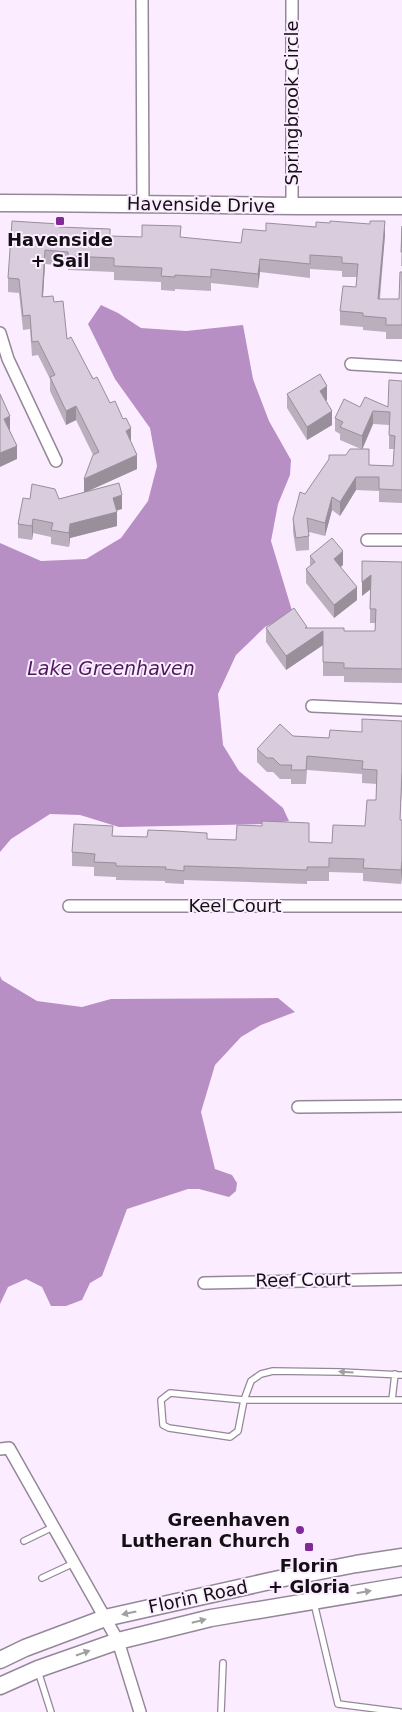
<svg xmlns="http://www.w3.org/2000/svg" width="402" height="1712" viewBox="0 0 402 1712" font-family="'DejaVu Sans',sans-serif">
<style>
.water{fill:#b88fc5}
.lines{fill:none;stroke-linecap:round;stroke-linejoin:round}
.lane-casing{stroke:#948898;stroke-width:8}
.street-casing{stroke:#948898;stroke-width:14}
.secondary-casing{stroke:#948898;stroke-width:19}
.lane{stroke:#fff;stroke-width:5.5}
.street{stroke:#fff;stroke-width:11}
.secondary{stroke:#fff;stroke-width:16}
.wall{fill:#bbafbe;fill-rule:evenodd}
.shaded-wall{fill:#988f9b}
.building{fill:#d9ccdd;stroke:#988f9b}
.oneway{fill:#a19fa1}
.poi-dot{fill:#802998;stroke:#fbedff;stroke-width:2}
.labels{text-anchor:middle;stroke-width:4;stroke-linejoin:round;paint-order:stroke}
.street-label{font-size:18px;fill:#140f15;stroke:#fbedff}
.poi-label{font-size:18px;font-weight:bold;fill:#140f15;stroke:#fbedff}
.water-label{font-size:19px;font-style:italic;fill:#4c195a;stroke:#fbedff}
</style>
<rect width="100%" height="100%" fill="#fbedff"/>
<path class="water" d="M101,305L118,313L141,328L186,331L243,325L253,379L269,421L291,460L290,475L278,504L271,541L293,614L265,627L236,655L218,694L223,745L239,771L283,808L289,821L265,824L119,827L80,815L50,814L11,839L0,852V543L41,561L86,559L121,538L148,501L157,466L150,428L115,379L88,324Z
M0,976L2,980L37,1001L82,1007L111,999L278,998L295,1012L261,1025L241,1037L215,1065L201,1112L215,1169L232,1175L237,1183L236,1191L229,1197L199,1189H188L127,1209L102,1276L90,1283L82,1300L66,1306H51L42,1287L26,1279L8,1287L0,1304Z"/>
<g class="lines">
<defs>
<path id="lane" d="M402,1375L341,1372L273,1371L261,1374L251,1381L244,1400L238,1431L230,1437L169,1428L163,1425L161,1400L170,1393L244,1400H402
M392,1400L395,1374
M24,1541L53,1527
M42,1578L74,1563
M314,1603L338,1704L400,1712
M38,1671L51,1712
M221,1712L223,1663"/>
<path id="street" d="M142,0L143,203
M292,207V0
M0,333L8,359L56,461
M351,364L402,367
M367,540H402
M312,706L402,710
M69,906H402
M298,1107L402,1106
M204,1283L402,1279
M0,1449L9,1448L118,1641L140,1712"/>
<path id="secondary" d="M0,203C134,203 268,207 402,206
M0,1660L25,1648L105,1618L279,1579L356,1564L402,1557
M0,1686L38,1669L118,1641L211,1618L402,1586"/>
</defs>
<use href="#lane" class="lane-casing"/>
<use href="#street" class="street-casing"/>
<use href="#secondary" class="secondary-casing"/>
<use href="#lane" class="lane"/>
<use href="#street" class="street"/>
<use href="#secondary" class="secondary"/>
</g>
<path class="wall" d="M402,226V266H401Z
M59,227L110,236L142,237L181,238L241,243L266,231L385,235L380,299H399L402,272V339H386V332L363,330V327L340,325V311L356,287L357,277H342V271L310,269V278L260,272L258,288L211,283V291L175,289V291L161,290V282L114,280V272L68,270V266L45,264L43,297L54,302L67,339L110,403L131,442L137,469L85,492L122,509L116,511L117,526L70,538L69,547L51,544V537L33,533L32,540L18,538V524L30,499H59L84,493L93,455L76,420L66,425L50,391V379L38,355L32,356L30,329L23,330L19,293L8,292V278Z
M402,381V503L379,502V491L356,490L340,516L332,510L325,536L309,532V550L296,551L293,532V519L305,494L346,455L361,449L340,440V434L335,431V418L360,407H388ZM373,424L389,425V449H394L393,466L369,465L362,449Z
M287,394L327,400L326,401L332,425L307,440L287,408Z
M310,556L343,565L341,567L357,600L334,618L306,583V569L310,566Z
M402,562V683L344,682V676H323V645L286,670L266,642V628H307L344,631H375V623H370V589L362,596Z
M402,721V785L400,820H402V873L401,884L363,881V873L329,872V881H307V884L184,880V884L165,883V881L116,880V877L94,876V867L72,866V852L113,836L332,843L365,826L376,800L377,784L362,783V774L307,770L306,784H291V779H280L273,772H267L257,762V749L293,736L329,738L362,732Z"/>
<path class="shaded-wall" d="M385,221V235L378,312V299Z
M45,250V264L42,311V297Z
M260,259V272L258,288V274Z
M327,386V400L320,405V391Z
M76,406V420L66,425V411Z
M332,411V425L307,440V427Z
M373,411V424L362,450V436Z
M10,416V430L4,433V419Z
M131,428V442L126,431Z
M17,446V459L0,467V453Z
M137,455V469L84,493V479Z
M356,477V490L340,516V502Z
M122,495V509L113,511V498Z
M332,497V510L325,536V523Z
M117,512V526L70,538L69,547V533L70,524Z
M33,519V533L32,540V526Z
M343,551V565L334,572V559Z
M371,575V589L362,596V582Z
M357,587V600L334,618V605Z
M323,631V645L286,670V656Z
M402,860V873L401,884V870Z"/>
<path class="building" d="M12,221L59,224V227L110,229V236L142,237V225L181,226L180,237L241,243L243,229L266,231V223L316,227V222L330,223V221L370,224V221H385L378,299H399L400,272H402V325H386V318L363,316V313L340,311L343,286L356,287L358,264L342,263V257L310,255V264L260,259L258,274L211,269V277L175,275V277L161,276L162,268L114,266V258L68,256V252L45,250L42,297L53,296L54,302L63,301L67,339L71,337L93,379L97,377L110,403L115,401L123,419L126,418L131,428L126,431L137,455L84,479L93,455L99,452L76,406L66,411L50,377L55,375L38,341L32,342L30,315L23,316L19,279L8,278Z
M402,226V252H401Z
M320,374L327,386L320,391L332,411L307,427L287,394Z
M389,380L402,381V490L379,489V477H356L340,502L332,497L325,523L307,518L309,536L296,538L293,519L300,492L305,494L329,459V455H346L350,449H369V465L393,466L395,436L389,435L390,412L373,411L362,436L340,427L343,422L335,418L344,399L360,407L365,397L388,407Z
M0,394L10,416L4,419L17,446L0,453Z
M119,483L122,495L113,498L117,512L70,524L69,533L51,530L53,523L33,519L32,526L18,524L23,498L30,499L32,484L55,489L59,499Z
M332,538L343,551L334,559L357,587L334,605L306,569L315,562L310,556Z
M362,561L402,562V669L344,668V663L323,662V631L286,656L266,628L294,608L307,627L305,628H344V631H375L376,609H370L371,575L362,582Z
M362,719L402,721V771L400,820H402V860L401,870L363,868L364,859L329,858V867H307V870L184,866V871L165,869L166,867L116,866V863L94,862L95,854L72,852L74,824L113,826L112,836L147,837L148,830L174,831L207,833V839L236,840L237,825L262,826V821L309,823V842L332,843L333,825L365,826L367,800H376L377,770L362,769L363,761L307,756L306,770H291L292,765H280L273,758H267L257,749L280,724L293,736L329,738L330,730L362,732Z"/>
<defs><path id="oneway-solid" d="M-6-.8H1V-3.2L6.5 0L1 3.2V.8H-6Z" transform="scale(1.25)"/></defs>
<g class="oneway">
<use href="#oneway-solid" transform="translate(346 1372) rotate(-177)"/>
<use href="#oneway-solid" transform="translate(364 1592) rotate(-10)"/>
<use href="#oneway-solid" transform="translate(129 1613) rotate(168)"/>
<use href="#oneway-solid" transform="translate(199 1621) rotate(-14)"/>
<use href="#oneway-solid" transform="translate(83 1653) rotate(-19)"/>
</g>
<g class="poi-dot">
<rect x="55" y="216" width="10" height="10" rx="2.5"/>
<circle cx="300" cy="1530" r="5"/>
<rect x="304" y="1542" width="10" height="10" rx="2.5"/>
</g>
<g class="labels">
<g class="street-label">
<text transform="translate(292 103) rotate(-90)" y="6">Springbrook Circle</text>
<text transform="translate(201 205) rotate(1)" y="6">Havenside Drive</text>
<text x="235" y="912">Keel Court</text>
<text transform="translate(303 1280) rotate(-1)" y="6">Reef Court</text>
<text transform="translate(198 1597) rotate(-12)" y="6">Florin Road</text>
</g>
<g class="poi-label">
<text x="60" y="246">Havenside<tspan x="60" dy="21">+ Sail</tspan></text>
<text x="290" y="1526" text-anchor="end">Greenhaven<tspan x="290" dy="21">Lutheran Church</tspan></text>
<text x="309" y="1572">Florin<tspan x="309" dy="21">+ Gloria</tspan></text>
</g>
<g class="water-label">
<text x="111" y="675">Lake Greenhaven</text>
</g>
</g>
</svg>
